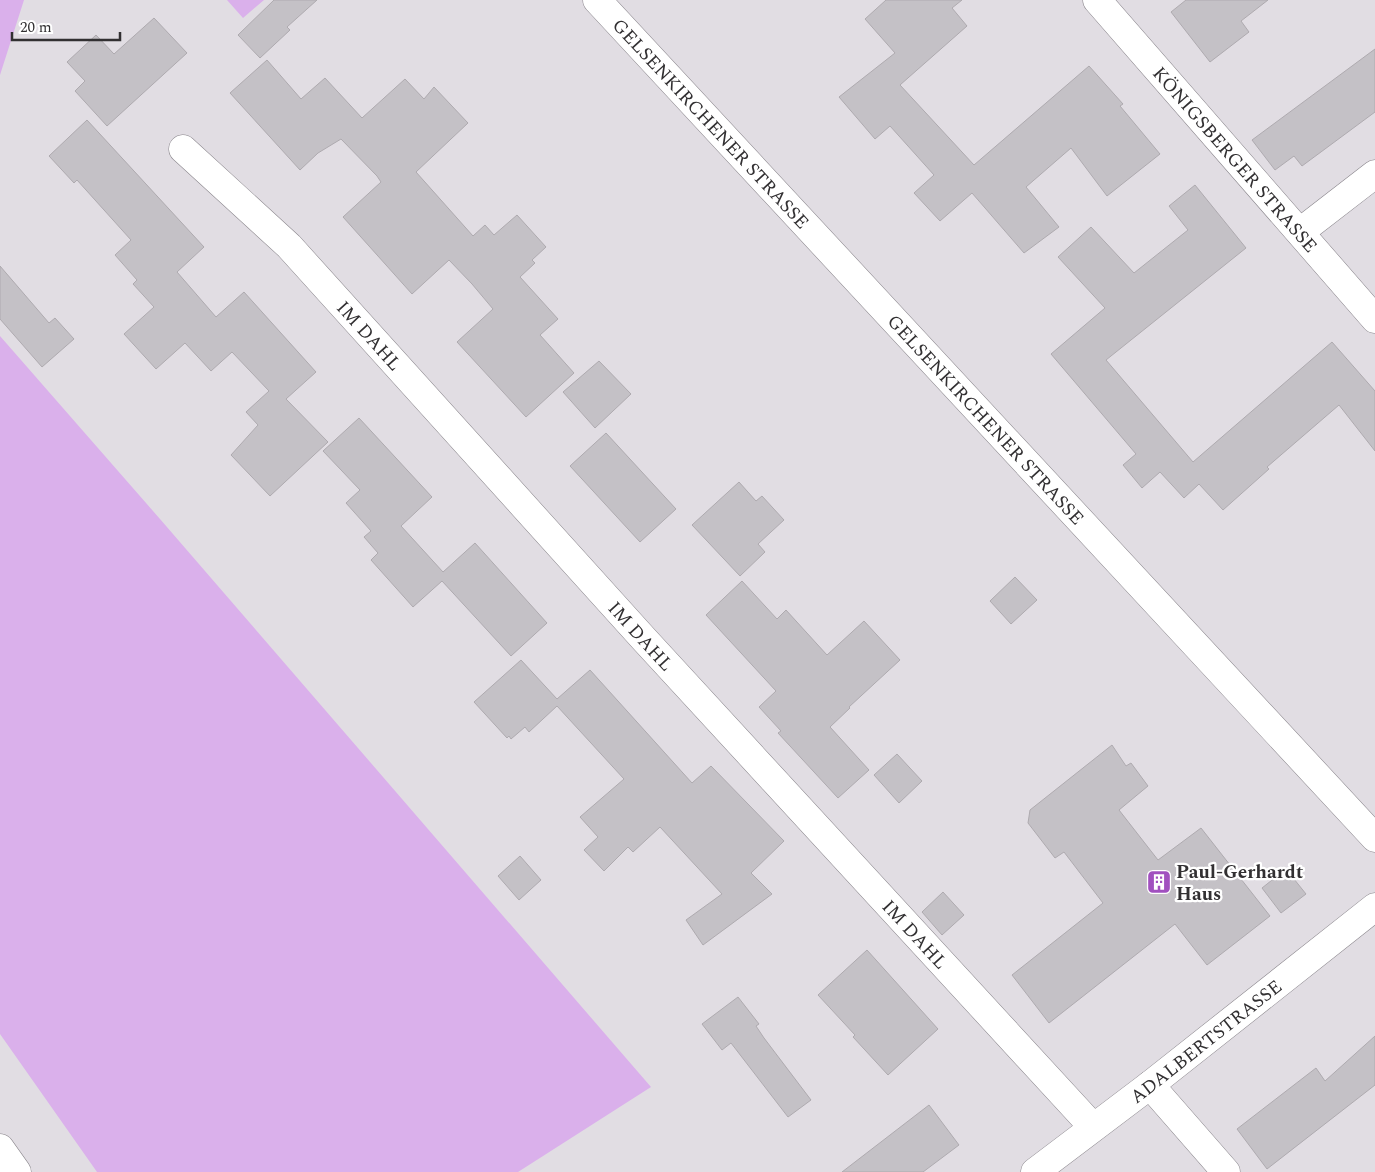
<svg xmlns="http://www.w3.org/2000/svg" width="1375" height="1172" viewBox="0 0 1375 1172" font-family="Spectral,serif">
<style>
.green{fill:#dab0eb}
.building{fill:#c4c1c6;stroke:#aeaaaf}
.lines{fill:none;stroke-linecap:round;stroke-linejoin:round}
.minor-casing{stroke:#89858b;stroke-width:29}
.secondary-casing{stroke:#89858b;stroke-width:29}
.motorway-casing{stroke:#89858b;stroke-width:29}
.minor{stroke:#fff;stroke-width:28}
.secondary{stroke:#fff;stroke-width:28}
.motorway{stroke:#fff;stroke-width:28}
.labels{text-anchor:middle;stroke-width:4.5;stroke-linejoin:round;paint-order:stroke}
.street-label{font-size:19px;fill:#323032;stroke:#fff}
.poi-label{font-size:19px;font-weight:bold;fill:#323032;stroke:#fff;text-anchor:start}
</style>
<rect width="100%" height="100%" fill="#e1dde3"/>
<path class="green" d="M0,0H24L0,75Z
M227,0H264L243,18Z
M0,336L160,519L651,1087L518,1172H97L0,1034Z"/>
<path class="building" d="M274,0H317L287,27L290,30L260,58L238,35Z
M886,0H962L952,8L967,26L900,85L974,165L1089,66L1123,104L1120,106L1160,154L1107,196L1071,148L1026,187L1059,227L1024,253L972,193L940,221L914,193L934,175L890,126L875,139L839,97L895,53L865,19Z
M1186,0H1268L1241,21L1249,32L1210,62L1171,12Z
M154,18L187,53L107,126L75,91L85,81L67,62L96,35L114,54Z
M1375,49V112L1302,166L1294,156L1275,170L1252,140Z
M267,60L301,99L325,78L362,118L405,79L424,99L434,87L468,123L416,172L473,236L485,225L494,235L517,215L546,247L532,260L535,263L520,277L558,319L540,335L574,373L526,417L457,342L493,309L472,284L449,260L412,294L343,217L381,182L377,176L341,139L318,153L300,170L230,93Z
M87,120L204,247L177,272L216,317L244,292L316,372L286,399L328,442L270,496L231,455L258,425L246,412L269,391L232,352L211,371L185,343L156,369L124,334L154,307L133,284L137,280L115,255L131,240L77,180L74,183L49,156Z
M1195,185L1246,248L1106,360L1193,462L1332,342L1375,391V451L1339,405L1267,467L1269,469L1223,510L1199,484L1184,498L1160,472L1142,488L1123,465L1136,454L1051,354L1105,308L1058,257L1091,227L1134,273L1188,230L1169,206Z
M0,266L49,323L55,318L74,339L42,367L0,319Z
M599,361L631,394L595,428L563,392Z
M359,418L432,497L401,526L443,572L475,543L547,623L511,656L442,581L413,607L371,560L378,553L364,537L371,531L346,503L360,490L323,451Z
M606,433L676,509L640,542L570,466Z
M739,482L756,501L762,496L784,520L758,544L765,552L740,576L692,525Z
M1015,577L1037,600L1011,624L990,601Z
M742,581L777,619L786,610L827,655L864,621L900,660L849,707L850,708L830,727L869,770L838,798L778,733L781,731L759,707L776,691L706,615Z
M521,660L557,699L590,670L692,783L711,766L784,841L751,873L772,894L703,945L686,920L722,894L660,827L633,852L628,847L604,871L584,850L598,837L580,817L624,779L557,706L529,732L525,727L511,739L509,736L507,738L474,702Z
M1112,745L1126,766L1131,763L1148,786L1119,810L1158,860L1201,828L1270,916L1207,965L1175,924L1049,1023L1012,975L1103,903L1064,852L1055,858L1028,823L1030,810Z
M897,754L922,781L899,803L874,775Z
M520,856L541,880L519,900L498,876Z
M1286,869L1306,894L1281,913L1262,888Z
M943,892L964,915L942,935L922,912Z
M867,950L938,1029L888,1075L853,1037L855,1035L818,995Z
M738,997L759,1024L756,1026L764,1038L811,1100L788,1117L731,1043L722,1050L702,1024Z
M1375,1036V1085L1267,1169L1237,1129L1316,1068L1325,1081Z
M929,1105L959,1145L923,1172H842Z"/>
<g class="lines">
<defs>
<g id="minor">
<path id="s1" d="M1097,0L1375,319"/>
<path id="s2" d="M183,149L289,246L643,638L1093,1127"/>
<path d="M1300,232L1375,174"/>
<path d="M1150,1085L1226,1172"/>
<path id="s3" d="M1035,1172L1150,1085L1375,907"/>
</g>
<g id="secondary">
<path id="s4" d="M597,0L1375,838"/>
</g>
<path id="motorway" d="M0,1148L17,1172"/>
</defs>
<use href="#minor" class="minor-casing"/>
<use href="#secondary" class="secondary-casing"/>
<use href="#motorway" class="motorway-casing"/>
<use href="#minor" class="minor"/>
<use href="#secondary" class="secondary"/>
<use href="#motorway" class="motorway"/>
</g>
<defs>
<symbol id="building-square" viewBox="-11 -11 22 22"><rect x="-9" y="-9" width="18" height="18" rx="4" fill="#a150bf" stroke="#fff"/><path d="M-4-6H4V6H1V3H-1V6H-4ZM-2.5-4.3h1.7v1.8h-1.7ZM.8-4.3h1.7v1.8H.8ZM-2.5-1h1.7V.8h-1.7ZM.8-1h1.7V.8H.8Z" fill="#fff"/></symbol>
</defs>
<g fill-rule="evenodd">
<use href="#building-square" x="1145" y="868" width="28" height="28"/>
</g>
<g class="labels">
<g class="street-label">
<text dy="7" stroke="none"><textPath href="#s4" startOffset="168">GELSENKIRCHENER STRASSE</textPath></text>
<text dy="7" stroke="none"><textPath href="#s1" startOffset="211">KÖNIGSBERGER STRASSE</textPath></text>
<text dy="7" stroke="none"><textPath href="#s2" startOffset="264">IM DAHL</textPath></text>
<text dy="7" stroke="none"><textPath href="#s4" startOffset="572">GELSENKIRCHENER STRASSE</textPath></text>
<text dy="7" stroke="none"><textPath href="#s2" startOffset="669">IM DAHL</textPath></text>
<text dy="7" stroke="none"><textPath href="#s2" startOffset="1074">IM DAHL</textPath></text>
<text dy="7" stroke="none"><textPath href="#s3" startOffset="215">ADALBERTSTRASSE</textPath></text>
</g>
<g class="poi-label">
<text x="1176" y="878">Paul-Gerhardt<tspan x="1176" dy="22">Haus</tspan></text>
</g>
</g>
<path d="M12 32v8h108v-8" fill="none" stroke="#323032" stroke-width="2.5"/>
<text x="20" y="32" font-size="15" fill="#323032" stroke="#ffffff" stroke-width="4" paint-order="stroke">20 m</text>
</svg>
